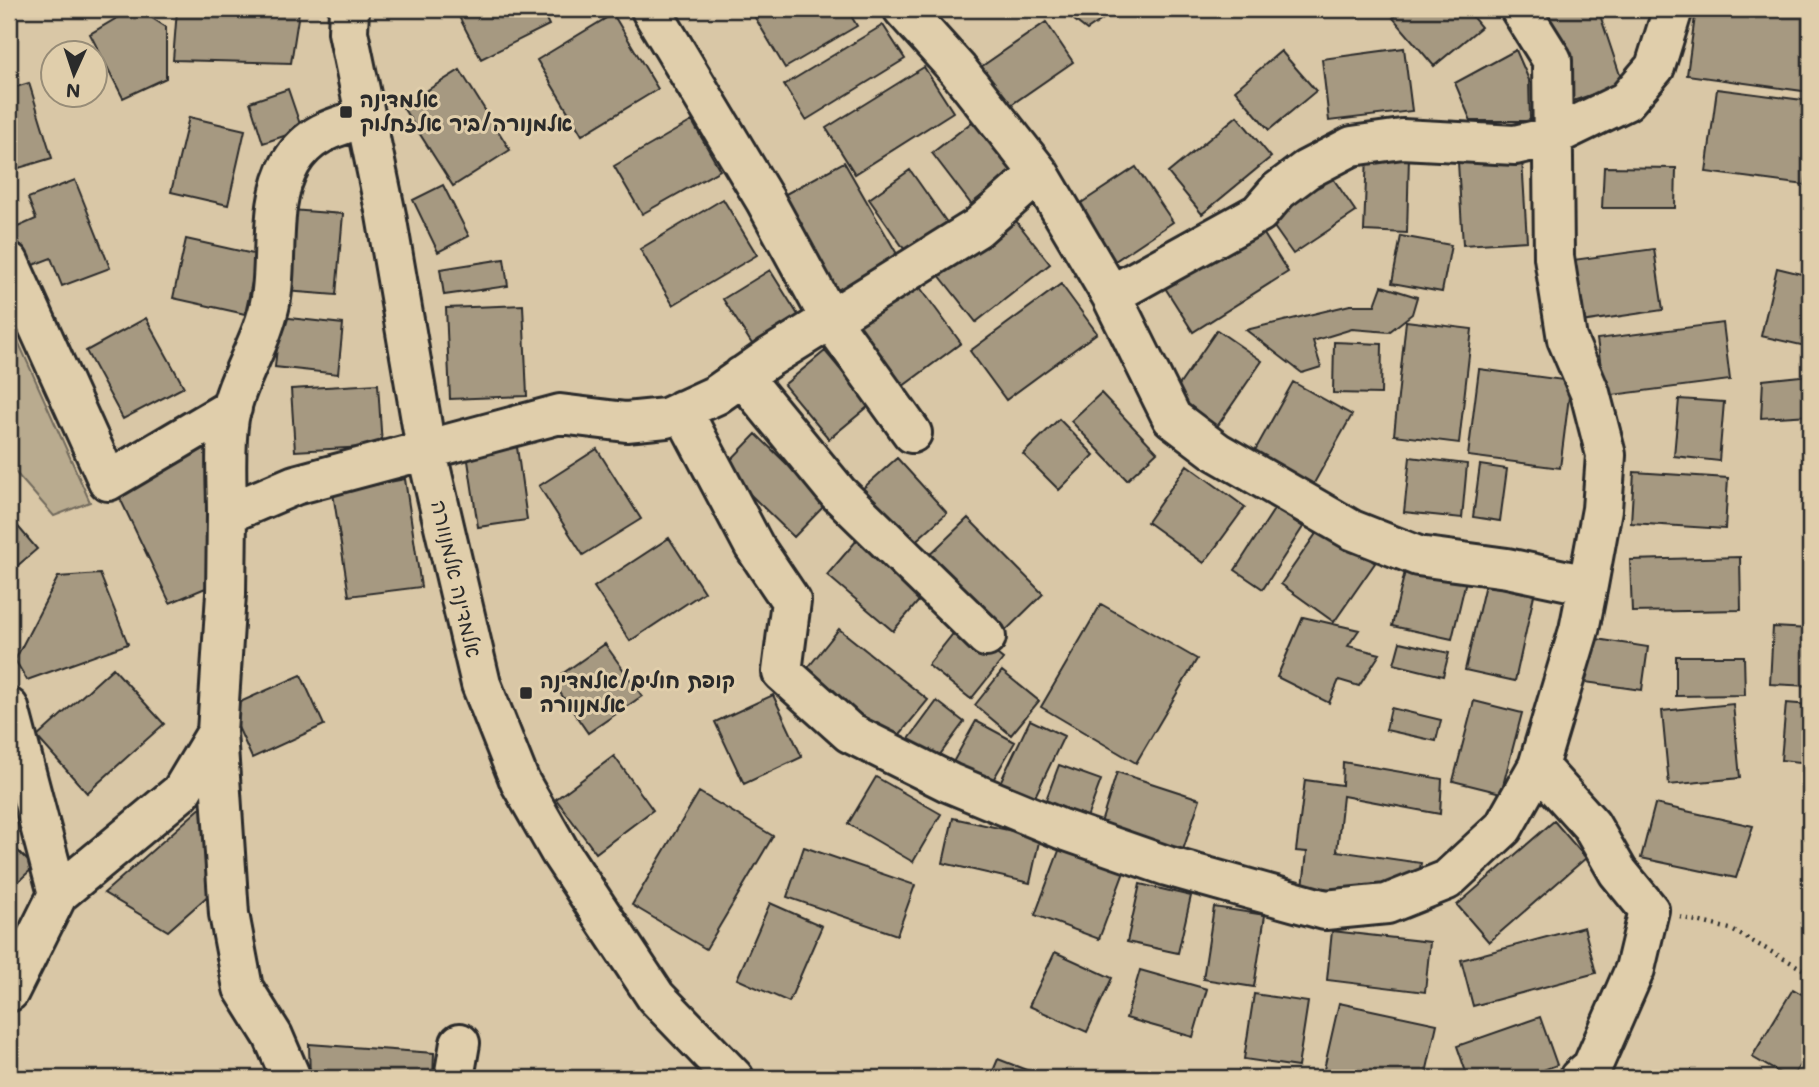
<svg xmlns="http://www.w3.org/2000/svg" width="1819" height="1087" viewBox="0 0 1819 1087" font-family="Mali,'Playpen Sans Hebrew',sans-serif">
<style>
.green{fill:#b9ab8f;stroke:#726b5d;stroke-width:2}
.building{fill:#a69981;stroke:#2b2b2b;stroke-width:2}
.lines{fill:none;stroke-linecap:round;stroke-linejoin:round}
.minor-casing{stroke:#2b2b2b;stroke-width:44}
.path{stroke:#2b2b2b;stroke-width:4.5;stroke-dasharray:2 5;stroke-linecap:butt}
.minor{stroke:#e0ceab;stroke-width:38}
.poi-dot{fill:#2b2b2b;stroke:#e0ceab;stroke-width:2.5}
.labels{text-anchor:middle;stroke-width:6;stroke-linejoin:round;paint-order:stroke}
.poi-label{font-size:21px;font-weight:bold;fill:#2b2b2b;stroke:#e0ceab;text-anchor:start}
.street-label{font-size:21px;fill:#2b2b2b;stroke:#e0ceab}
</style>
<rect width="100%" height="100%" fill="#d9c7a6"/>
<filter id="ink" filterUnits="userSpaceOnUse"><feTurbulence type="fractalNoise" baseFrequency=".0143" numOctaves="2"/><feDisplacementMap in="SourceGraphic" scale="14" xChannelSelector="R" yChannelSelector="G"/><feConvolveMatrix kernelMatrix="1 2 1 2 8 2 1 2 1" color-interpolation-filters="sRGB"/></filter>
<g filter="url(#ink)">
<path class="green" d="M9,321L90,502L54,516L9,465Z"/>
<path class="building" d="M132,9H138L166,27V78L123,98L90,34Z
M455,9H541L549,25L481,59Z
M750,9H847L857,26L785,68Z
M1060,9H1118L1087,30Z
M1404,9H1466L1481,27L1434,66L1393,18Z
M1539,9H1598L1623,84L1570,102Z
M1696,9H1810V92L1687,75Z
M177,10L299,12L291,63L173,60Z
M613,14L658,89L582,135L537,60Z
M1046,22L1073,62L1005,109L978,69Z
M883,25L905,59L806,120L784,85Z
M1404,48L1412,111L1329,121L1322,59Z
M1516,50L1529,80L1530,121H1471L1455,83Z
M1281,51L1316,91L1269,130L1235,90Z
M924,67L953,112L855,174L826,128Z
M460,70L510,150L453,186L402,106Z
M29,83L52,158L9,171V89Z
M288,89L302,130L263,143L250,102Z
M1717,89L1810,101V147L1805,185L1706,172Z
M1237,116L1271,157L1202,214L1168,173Z
M189,117L245,130L228,205L171,192Z
M976,119L1016,169L971,204L932,153Z
M692,121L720,170L642,214L614,166Z
M1367,154L1409,156L1407,233L1364,231Z
M1522,159L1527,241L1463,245L1458,162Z
M844,162L901,261L833,304L773,201Z
M1136,167L1173,222L1112,263L1075,207Z
M1604,167L1676,168L1675,208H1602Z
M910,170L948,224L907,253L869,199Z
M1330,174L1356,212L1293,254L1267,217Z
M75,180L110,268L62,286L51,258L28,267L13,229L36,219L28,198Z
M443,185L469,236L438,252L413,200Z
M723,199L757,255L673,305L640,249Z
M291,210L343,214L336,295L285,291Z
M1013,217L1050,264L976,322L939,275Z
M1257,223L1288,272L1193,332L1162,283Z
M1401,236L1451,245L1442,292L1392,283Z
M186,239L258,255L245,314L173,298Z
M1654,249L1663,310L1581,322L1573,260Z
M504,259L508,286L444,295L440,269Z
M1777,268L1810,276V347L1761,336Z
M770,270L800,318L754,347L723,299Z
M916,282L961,343L891,395L845,333Z
M1061,284L1097,333L1006,400L970,351Z
M1382,286L1417,297L1412,314L1389,332L1352,329L1313,341L1321,367L1302,373L1246,330L1350,305H1375Z
M523,305L527,396L450,399L446,308Z
M280,317L343,324L338,374L275,367Z
M146,318L184,387L123,419L86,351Z
M1406,321L1472,329L1459,443L1394,435Z
M1723,323L1730,380L1605,396L1597,339Z
M1217,330L1262,361L1214,431L1169,400Z
M1334,342L1382,344L1381,394L1333,393Z
M825,351L870,405L829,439L784,385Z
M1479,369L1571,381L1560,468L1468,456Z
M1810,375V415L1761,418L1763,380Z
M1293,382L1352,415L1308,494L1249,461Z
M378,384L382,446L295,451L291,389Z
M1101,393L1157,452L1127,480L1071,421Z
M1679,399L1724,402L1719,461L1674,456Z
M1059,419L1094,455L1059,490L1023,454Z
M756,434L827,503L794,537L723,468Z
M208,443L215,584L170,603L117,492Z
M517,447L527,520L478,527L467,454Z
M597,449L641,519L583,555L539,486Z
M1410,457L1467,464L1462,518L1404,512Z
M897,458L947,513L911,545L861,490Z
M1187,465L1245,507L1204,563L1147,522Z
M1480,465L1507,469L1500,521L1473,517Z
M1634,472L1728,478L1725,529L1631,523Z
M405,479L421,587L349,596L333,493Z
M1275,508L1303,527L1263,589L1235,570Z
M9,516L37,549L9,573Z
M968,518L1043,594L997,639L921,563Z
M1322,525L1375,563L1334,622L1281,584Z
M669,538L704,592L630,641L594,587Z
M857,540L923,596L893,631L827,575Z
M1740,557L1741,610L1632,612L1630,560Z
M1407,563L1467,576L1452,639L1392,626Z
M100,574L128,644L27,680L15,660L58,577Z
M1485,584L1534,595L1515,681L1465,670Z
M1101,604L1197,659L1136,763L1041,707Z
M1303,617L1359,630L1348,646L1380,654L1359,686L1339,680L1329,703L1277,677Z
M960,625L1003,659L971,699L928,665Z
M1773,627L1810,629V686L1770,684Z
M839,629L928,700L887,750L799,679Z
M1584,637L1648,647L1642,690L1578,681Z
M1400,642L1449,653L1443,676L1394,664Z
M605,644L642,696L588,733L552,681Z
M1676,656H1744L1745,695L1676,696Z
M113,668L164,724L87,793L37,737Z
M1002,671L1039,701L1011,735L975,705Z
M301,675L324,725L252,758L229,707Z
M773,695L802,757L744,784L715,722Z
M937,701L964,722L936,760L909,739Z
M1474,701L1522,713L1501,793L1453,781Z
M1786,703L1810,705V763L1781,760Z
M1733,704L1740,778L1669,785L1662,711Z
M1391,708L1441,720L1436,741L1386,730Z
M1030,720L1064,736L1030,807L996,791Z
M976,721L1015,742L986,792L948,771Z
M614,756L653,810L596,853L556,799Z
M1343,762L1442,779L1440,814L1343,796L1337,851L1421,863L1419,874L1356,895L1303,887L1307,852L1296,851L1305,780L1342,785Z
M1059,765L1101,780L1085,823L1043,808Z
M1117,772L1200,799L1182,853L1100,826Z
M876,777L941,814L913,862L848,824Z
M699,792L773,836L706,949L632,905Z
M205,804L211,893L168,931L104,893Z
M1655,804L1753,826L1736,878L1641,858Z
M953,818L1040,837L1030,883L943,863Z
M1554,821L1586,858L1489,942L1457,905Z
M9,842L34,867L9,890Z
M804,847L915,885L897,935L787,897Z
M1060,848L1124,872L1099,939L1035,915Z
M1140,884L1191,896L1178,953L1127,942Z
M770,903L822,926L789,1002L737,979Z
M1214,907L1265,915L1254,987L1203,979Z
M1584,927L1596,973L1473,1006L1461,960Z
M1332,931L1430,942L1425,992L1327,980Z
M1055,952L1112,978L1087,1032L1029,1006Z
M1140,970L1207,989L1193,1037L1126,1018Z
M1793,989L1810,999V1048L1792,1078H1788L1752,1057Z
M1254,994L1308,1002L1298,1067L1244,1059Z
M1339,1003L1437,1024L1425,1078H1322Z
M1540,1017L1557,1065L1522,1078H1468L1457,1046Z
M309,1044L434,1053L433,1078H310Z
M998,1059L1047,1078H990Z
M471,1071L527,1072L541,1078H466Z"/>
<g class="lines">
<defs>
<path id="minor" d="M349,9L348,32L386,215L426,449L481,684L520,782L560,852L656,997L734,1078
M903,9L958,70L1039,173L1111,295L1172,418L1217,452L1352,530L1418,556L1507,568L1588,585L1602,509L1606,455L1590,393L1567,339L1554,257L1552,60L1520,9
M651,10L765,200L830,319L912,433
M9,262L108,481L232,408
M1111,295L1259,213L1278,191L1306,170L1352,146L1402,139L1515,145L1554,136L1626,101L1655,67L1673,9
M742,376L838,493L986,637
M682,410L754,546L791,601L782,672L850,733L950,783L1061,829L1167,866L1325,910L1387,904L1447,880L1503,828L1538,766L1579,630L1588,585
M227,514C227,483 224,449 229,418C237,376 264,341 271,298C278,255 268,202 291,163C309,133 334,127 366,118
M9,708L58,894L9,992
M217,732L229,914L243,988L273,1036L291,1078
M1538,766L1591,825L1618,872L1649,910L1635,969L1592,1067L1579,1078
M58,894L181,792L217,732L226,594L227,514L295,485L560,414L626,422L666,418L716,395L770,357L977,228L1039,173
M454,1078L460,1043"/>
</defs>
<use href="#minor" class="minor-casing"/>
<path class="path" d="M1680,917L1730,929L1810,973"/>
<use href="#minor" class="minor"/>
</g>
</g>
<g class="poi-dot">
<rect x="339" y="105" width="14" height="14" rx="3.5"/>
<rect x="519" y="686" width="14" height="14" rx="3.5"/>
</g>
<g class="labels">
<g class="poi-label">
<text x="360" y="107">אלמדינה<tspan x="360" dy="24">אלמנורה/ביר אלזחלוק</tspan></text>
<text x="540" y="688">קופת חולים/אלמדינה<tspan x="540" dy="24">אלמנוורה</tspan></text>
</g>
<g class="street-label">
<text transform="translate(456 579) rotate(77)" y="7">אלמדינה אלמנוורה</text>
</g>
</g>
<rect width="1819" height="1087" fill="none" stroke="#e0ceab" stroke-width="35"/>
<rect x="18" y="18" width="1784" height="1052" fill="none" stroke="#2b2b2b" stroke-width="2.5" filter="url(#ink)"/>
<g transform="translate(74 74) rotate(183)"><circle r="33" fill="#e0ceab" stroke="#988d78" stroke-width="2"/>
<path d="M0-5L12 26L0 18L-12 26Z" fill="#2b2b2b"/>
<text y="-10" font-size="19" font-weight="bold" text-anchor="middle" fill="#2b2b2b">N</text>
</g>
</svg>
